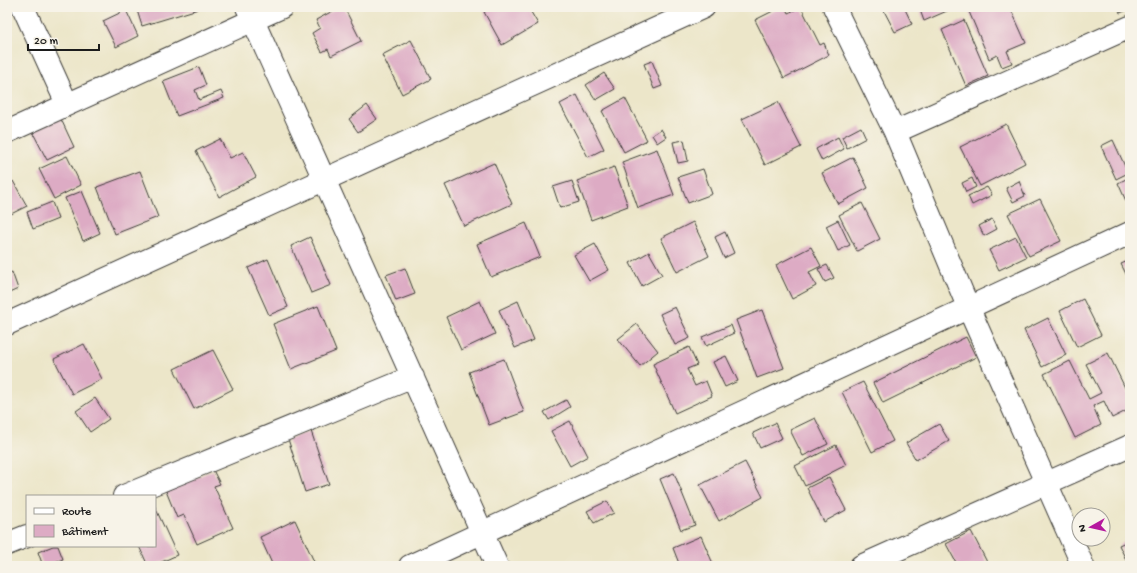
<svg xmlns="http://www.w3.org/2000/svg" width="1137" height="573" viewBox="0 0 1137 573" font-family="'Gochi Hand',sans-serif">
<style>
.building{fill:#ddabc4}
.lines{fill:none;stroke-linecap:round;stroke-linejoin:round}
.minor-casing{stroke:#3b3a36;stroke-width:24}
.minor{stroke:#fff;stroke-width:22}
</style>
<rect width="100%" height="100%" fill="#f7f3e8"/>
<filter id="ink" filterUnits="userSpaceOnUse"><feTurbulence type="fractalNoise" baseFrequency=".025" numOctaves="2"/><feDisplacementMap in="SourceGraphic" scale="8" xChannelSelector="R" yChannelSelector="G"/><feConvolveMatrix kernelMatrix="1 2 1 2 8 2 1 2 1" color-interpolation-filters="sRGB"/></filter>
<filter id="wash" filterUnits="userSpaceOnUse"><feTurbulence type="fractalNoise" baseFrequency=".012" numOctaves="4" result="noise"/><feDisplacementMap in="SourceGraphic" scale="16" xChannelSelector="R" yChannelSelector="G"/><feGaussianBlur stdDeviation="0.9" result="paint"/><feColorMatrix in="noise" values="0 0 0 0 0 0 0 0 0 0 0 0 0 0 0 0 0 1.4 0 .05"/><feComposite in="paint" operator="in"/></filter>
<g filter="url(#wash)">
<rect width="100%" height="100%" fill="#ece6c9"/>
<g id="blocks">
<path class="building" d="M136,7H198V9L142,26Z
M340,7H344L361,41L331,56L328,49L322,52L312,33L320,28L316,20Z
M492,7H528L538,24L502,45L484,12Z
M781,7H785L788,13L801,7L820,45L824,43L829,55L784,78L755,20Z
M882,7H904L912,24L895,32Z
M928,7H956L924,21L920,10Z
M967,7H1010L1026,43L1007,51L1012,63L1002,67L997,55L989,59Z
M1118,7H1130V9L1120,13Z
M126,10L138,36L116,47L103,21Z
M964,20L988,76L966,86L942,30Z
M411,40L431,79L402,94L382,55Z
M652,61L662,86L654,89L644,64Z
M199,67L206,85L195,90L199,100L221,91L224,98L177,116L163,81Z
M604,73L615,89L596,100L586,85Z
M577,95L604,149L588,157L560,104Z
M625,98L647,140L624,152L602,111Z
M778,102L801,147L765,165L742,119Z
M367,105L377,119L358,132L349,119Z
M60,117L74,147L47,160L32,131Z
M1006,124L1025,163L980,186L960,147Z
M861,127L866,138L847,148L842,137Z
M661,129L666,137L657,143L652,135Z
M838,137L844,149L822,161L816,149Z
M220,139L230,158L243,152L256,177L219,197L196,151Z
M684,140L688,161L678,163L673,142Z
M1113,140L1128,173L1116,179L1101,146Z
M657,149L674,195L638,208L622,162Z
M67,156L81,185L54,199L39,169Z
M853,157L868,188L838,204L822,173Z
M494,163L512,204L464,226L445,185Z
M614,167L628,206L591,220L577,181Z
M7,168L11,176L7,178Z
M703,169L712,194L688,203L678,177Z
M140,171L158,217L115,234L97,187Z
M1130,177V210L1118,183Z
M972,178L976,187L966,192L962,183Z
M13,181L27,206L7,216V184Z
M572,181L579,202L560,208L553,187Z
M1019,181L1025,196L1013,202L1006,188Z
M987,187L992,195L972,205L968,196Z
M82,191L100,233L83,241L65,198Z
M1040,199L1061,241L1029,256L1008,214Z
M52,202L58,219L33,229L27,212Z
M862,203L880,239L857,251L839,215Z
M992,219L997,229L984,236L979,226Z
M838,220L850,245L838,251L826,226Z
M693,222L709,256L677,272L661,238Z
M526,223L540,257L491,277L477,244Z
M725,232L734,253L724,258L715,237Z
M310,237L331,285L311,293L291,246Z
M1016,237L1026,257L999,270L989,250Z
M595,244L609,270L589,281L574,255Z
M811,247L821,266L809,272L816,286L792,299L776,265Z
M649,252L662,275L642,286L630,263Z
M268,259L288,307L269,315L248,268Z
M1130,260V282L1121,264Z
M827,265L834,278L825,282L818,269Z
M405,268L415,294L396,301L386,275Z
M12,272L18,289L7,294V274Z
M1083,299L1101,335L1077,347L1060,311Z
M480,301L495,334L461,350L446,317Z
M518,301L534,340L515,348L499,310Z
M318,306L336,351L291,369L273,324Z
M675,307L690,338L675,345L660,314Z
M762,310L784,368L757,378L736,320Z
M1048,318L1066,355L1042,367L1024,330Z
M637,324L658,351L640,366L618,339Z
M731,325L734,333L706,346L702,337Z
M966,337L976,357L883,403L873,383Z
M84,344L102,379L72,394L54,359Z
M689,347L697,365L687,369L695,386L706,381L712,396L675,413L653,364Z
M213,350L233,389L194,409L174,369Z
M1108,353L1130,398V409L1112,418L1104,401L1093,406L1101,425L1075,438L1044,374L1070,361L1089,399L1101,393L1086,364Z
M726,356L738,381L725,387L713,362Z
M504,359L524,412L489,425L469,372Z
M863,382L893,441L872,452L842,392Z
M95,398L109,419L90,432L76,411Z
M566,400L570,407L549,420L544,412Z
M815,418L828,444L803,456L790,430Z
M570,421L588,456L570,466L551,431Z
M775,423L782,438L760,448L753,433Z
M939,424L949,441L916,460L906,443Z
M311,431L329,484L305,492L288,439Z
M836,445L846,465L805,486L795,466Z
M745,462L763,497L719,521L700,485Z
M213,470L220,484L214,486L233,528L197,544L184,515L177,518L166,491Z
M674,473L695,525L681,530L660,479Z
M829,477L846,510L824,522L807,488Z
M607,501L614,513L594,523L587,511Z
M155,507L177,555L153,566H148L139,546H155Z
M295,520L316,566H273L260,537Z
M971,531L988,564L984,566H958L946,544Z
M701,536L714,566H680L673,548Z
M1130,540V566H1129L1119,545Z
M53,546H58L63,559L43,566L38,552Z"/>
</g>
</g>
<g filter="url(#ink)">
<use href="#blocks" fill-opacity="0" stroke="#3b3a36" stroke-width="1"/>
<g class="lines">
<defs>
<path id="minor" d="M23,7L67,104
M247,7L497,566
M834,7L895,132L969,309L1083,566
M7,132L282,7
M895,132L1130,27
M7,324L704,7
M124,496L413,377
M7,544L27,536
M410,566L1130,233
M861,566L1130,446"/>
</defs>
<use href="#minor" class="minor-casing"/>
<use href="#minor" class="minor"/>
</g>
</g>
<rect width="1137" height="573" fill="none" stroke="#f7f3e8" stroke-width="24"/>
<rect x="26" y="495" width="130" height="52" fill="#f7f3e8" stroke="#9f9d96"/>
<rect x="34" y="508" width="20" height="6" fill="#ffffff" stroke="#9f9d96"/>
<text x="62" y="515" font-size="12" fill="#1c1c1c">Route</text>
<rect x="34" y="525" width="20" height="12" fill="#ddabc4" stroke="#9f9d96"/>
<text x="62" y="535" font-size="12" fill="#1c1c1c">Bâtiment</text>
<g transform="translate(1091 527) rotate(262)"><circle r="19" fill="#f7f3e8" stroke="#9f9d96"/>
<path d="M0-3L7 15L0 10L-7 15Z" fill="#b5179e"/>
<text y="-6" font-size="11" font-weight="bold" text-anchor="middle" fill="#1c1c1c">N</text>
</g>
<path d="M28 44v6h71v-6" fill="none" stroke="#1c1c1c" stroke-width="2"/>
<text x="34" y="44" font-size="12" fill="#1c1c1c" stroke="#f7f3e8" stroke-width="3" paint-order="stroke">20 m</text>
</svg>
